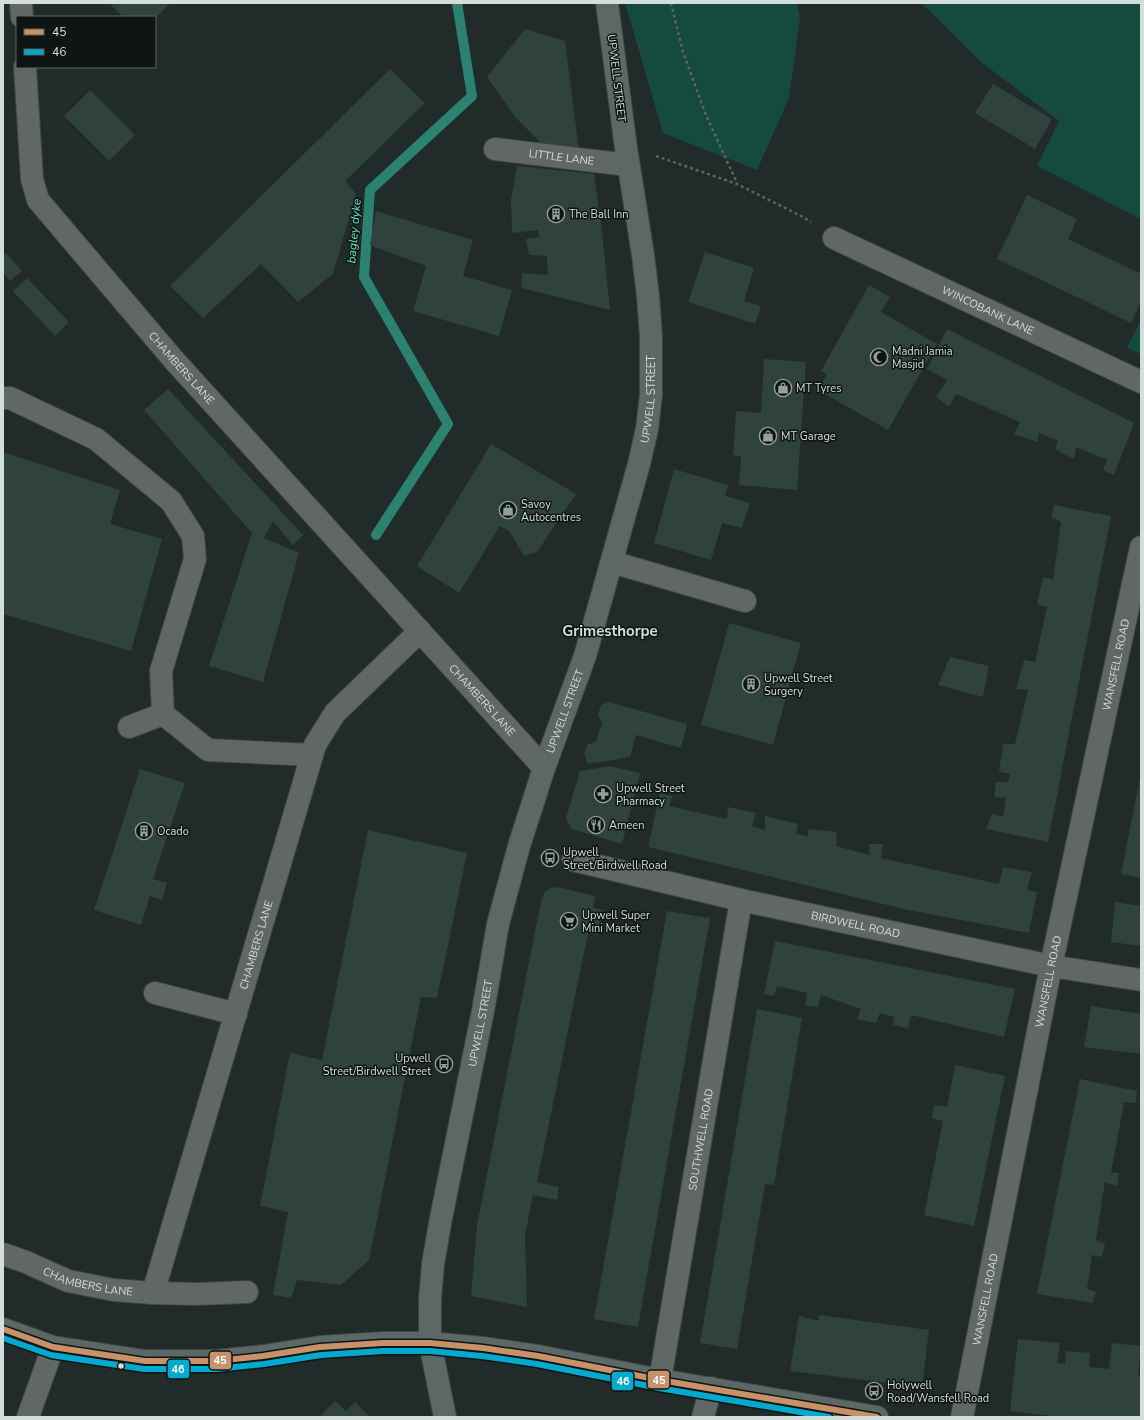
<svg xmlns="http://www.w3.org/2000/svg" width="1144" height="1420" viewBox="0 0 1144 1420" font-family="'Nunito Sans',sans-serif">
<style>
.green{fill:#154a3f}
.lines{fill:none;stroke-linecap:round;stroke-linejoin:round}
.stream{stroke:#2b8270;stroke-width:10}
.building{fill:#30423e}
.minor-casing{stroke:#3f4745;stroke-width:24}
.major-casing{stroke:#3f4745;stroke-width:24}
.path{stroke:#5d6463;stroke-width:2.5;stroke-dasharray:3 3;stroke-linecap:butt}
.minor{stroke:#606764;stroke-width:22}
.major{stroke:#5b6865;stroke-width:22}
.bus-1-casing{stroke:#0e1513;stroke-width:9}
.bus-2-casing{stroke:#0e1513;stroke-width:9}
.bus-1{stroke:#c7916a;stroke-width:6}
.bus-2{stroke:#00a9ce;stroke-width:6}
.bus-dot{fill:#d3dedb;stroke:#0e1513;stroke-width:1.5}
.labels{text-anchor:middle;stroke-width:3;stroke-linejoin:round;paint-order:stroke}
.street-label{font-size:11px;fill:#d3dedb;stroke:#0e1513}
.poi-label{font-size:11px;fill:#d3dedb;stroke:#0e1513;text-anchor:start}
.water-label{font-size:12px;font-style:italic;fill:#67e9cc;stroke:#0e1513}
.district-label{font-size:15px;font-weight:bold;fill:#d3dedb;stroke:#0e1513}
.line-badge{stroke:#0e1513;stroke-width:1.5}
.badge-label{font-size:11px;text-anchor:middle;font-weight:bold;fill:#fff}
</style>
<rect width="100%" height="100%" fill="#212b29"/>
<path class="green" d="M625,3H797L800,18L789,98L757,170L663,133Z
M921,3H1141V219L1037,166L1059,121L981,62Z
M1141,319V354L1127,348Z"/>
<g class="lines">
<path class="stream" d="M376,535L448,424L364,277L370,190L472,96L457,3"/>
</g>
<path class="building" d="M109,3H171L155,18V17H123Z
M525,29L565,41L579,150L546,148L515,117L487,77Z
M390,69L425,103L345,181L356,194L333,274L298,302L261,264L203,318L170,286Z
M993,84L1052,119L1035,149L975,113Z
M90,90L135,135L109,161L64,116Z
M517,166L594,174L602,232L610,310L521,288L522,273L548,275L547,256L529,255L526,239L540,237L538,230L512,233L511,199Z
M1027,195L1077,219L1068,239L1139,273L1141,269V302L1131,323L997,259Z
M376,211L473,240L463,276L512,290L499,336L413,311L426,266L370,245Z
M705,252L754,268L744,301L761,306L755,324L688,302Z
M6,253L22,271L10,281L3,273V255Z
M27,278L69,322L55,336L13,291Z
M869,285L890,297L881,312L937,344L888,430L818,390L827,374L821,371Z
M947,329L1134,423L1114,475L1103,470L1107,460L1076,447L1074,459L1055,449L1058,441L1039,433L1038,442L1014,434L1020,422L956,394L949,407L936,397L947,380L927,369Z
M764,359L806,362L797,490L739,485L741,456L733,455L736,411L761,413Z
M168,389L303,535L293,545L273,521L264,538L299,553L263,682L209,666L252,533L144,410Z
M491,444L576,494L537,552L524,556L509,531L500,526L459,593L417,566Z
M3,452L120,490L110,524L162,539L131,651L3,614Z
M674,469L728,485L725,496L750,503L742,528L722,523L711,560L654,543Z
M1054,505L1111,516L1048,842L986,829L992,814L1003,817L1006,798L994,797L996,782H1008L1010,774L999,772L1003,744H1015L1028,690L1016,689L1024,660L1035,662L1047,607L1037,604L1043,577L1053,580L1061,522L1051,517Z
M729,623L801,643L773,745L701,725Z
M950,657L989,666L983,697L938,685Z
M609,702L687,724L681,748L636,735L630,757L588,764L584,754L587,745L596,741L602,723L598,715L601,705Z
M610,766L640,773L622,844L571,829L566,818L580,771Z
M140,769L185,783L153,879L167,883L162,900L150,896L141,925L94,910Z
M1140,778L1141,779V878L1121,874Z
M660,793L673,796L669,806L727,819L728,807L756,813L752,826L765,830V816L798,824L796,834L808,836V829L837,832L836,846L870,855L869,844H883L881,858L999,884L1003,867L1032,872L1027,890L1037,892L1029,933L904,909L648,847Z
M368,830L467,853L437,998L421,997L369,1260L341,1285L297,1280L291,1298L273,1295L288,1212L260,1206L290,1053L322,1060Z
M558,887L595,896L593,908L604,910L597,935L588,933L537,1182L559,1187L557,1200L533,1195L525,1235L527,1307L471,1296L477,1225L535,932L542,898L545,892L551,888Z
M1115,902L1141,906V946L1111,942Z
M667,911L710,918L638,1327L594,1319Z
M775,941L1015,989L1004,1037L911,1015L908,1028L893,1025L894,1017L880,1013L876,1023L857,1019L861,1009L821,995L818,1007L805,1005L807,993L777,986L774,996L764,994Z
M1091,1006L1141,1014V1054L1084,1047Z
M757,1009L802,1018L774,1185L765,1184L737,1349L700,1343Z
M955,1065L1005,1076L974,1226L924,1215L943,1121L932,1118L934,1105L947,1107Z
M1080,1079L1137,1091L1136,1103L1124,1102L1111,1173H1119L1117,1186L1105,1182L1096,1240L1105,1244L1102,1257L1092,1255L1087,1289L1096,1292L1093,1303L1037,1294Z
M819,1315L929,1330L922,1387L790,1371L799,1316L819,1321Z
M1018,1339L1060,1343L1057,1363L1065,1364L1066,1351L1090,1353L1089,1367L1109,1369L1112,1343L1141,1346L1138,1376H1141V1417H1062L1010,1411Z
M335,1401L346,1411L355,1402L370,1417H323L321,1415Z"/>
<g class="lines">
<defs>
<g id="minor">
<path d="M21,3L22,17"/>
<path id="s1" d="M25,67L32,179L38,200L173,359L544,768"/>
<path id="s2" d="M495,149L628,165"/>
<path id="s3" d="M834,238L1141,382"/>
<path d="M3,398H10L96,439L171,501L193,536L195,559L161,671L163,714L208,750L312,755"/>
<path d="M612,562L745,601"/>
<path d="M129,727L163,714"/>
<path id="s4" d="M573,860L741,900L1051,966L1141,980"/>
<path d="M155,993L236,1014"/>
<path id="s5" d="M3,1254L26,1262L68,1281L114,1290L153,1293L197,1294L247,1292"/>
<path id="s6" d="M153,1293L315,745L335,713L420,631"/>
<path id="s7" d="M660,1380L741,900"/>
<path d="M28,1417L53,1347"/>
<path d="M703,1417L711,1388"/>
<path id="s8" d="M962,1417L1051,966L1141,547"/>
</g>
<g id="major">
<path d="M3,1329L53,1347L145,1361H216L263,1356L320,1347L383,1343H430L483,1348L538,1356L660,1380L877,1417"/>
<path id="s9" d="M445,1417L430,1343V1299L433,1264L441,1218L483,1011L498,924L519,846L544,768L585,656L639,464L647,429L651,395V336L648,296L643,255L626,148L607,3"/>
</g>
</defs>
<use href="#minor" class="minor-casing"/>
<use href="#major" class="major-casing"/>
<path class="path" d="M671,3L683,52L706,115L737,183
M656,156L737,184L801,216L811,222"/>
<use href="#minor" class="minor"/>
<use href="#major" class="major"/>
<defs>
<path id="bus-1" d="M3,1329L53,1347L145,1361H216L263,1356L320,1347L383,1343H430L483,1348L538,1356L660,1380L877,1417"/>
<path id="bus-2" d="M3,1338L51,1355L144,1369H217L264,1364L321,1355L383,1351H430L482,1356L537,1364L659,1388L829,1417"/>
</defs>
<use href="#bus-1" class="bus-1-casing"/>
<use href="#bus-2" class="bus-2-casing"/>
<use href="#bus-1" class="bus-1"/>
<use href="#bus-2" class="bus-2"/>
</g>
<defs>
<symbol id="building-ring" viewBox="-11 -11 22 22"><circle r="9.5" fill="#0e1513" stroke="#959f9d" stroke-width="1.5"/><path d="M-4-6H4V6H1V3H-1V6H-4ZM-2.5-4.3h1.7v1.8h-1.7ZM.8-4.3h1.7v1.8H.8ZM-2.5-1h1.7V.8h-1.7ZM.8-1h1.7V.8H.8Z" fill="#959f9d"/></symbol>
<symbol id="mosque-ring" viewBox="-11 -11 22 22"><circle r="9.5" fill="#0e1513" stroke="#959f9d" stroke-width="1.5"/><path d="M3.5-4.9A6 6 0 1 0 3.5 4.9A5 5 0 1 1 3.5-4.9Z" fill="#959f9d"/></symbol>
<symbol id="shop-ring" viewBox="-11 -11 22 22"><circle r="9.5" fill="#0e1513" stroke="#959f9d" stroke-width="1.5"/><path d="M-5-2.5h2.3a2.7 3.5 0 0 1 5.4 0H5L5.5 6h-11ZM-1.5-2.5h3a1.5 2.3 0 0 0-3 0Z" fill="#959f9d"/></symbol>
<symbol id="pharmacy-ring" viewBox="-11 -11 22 22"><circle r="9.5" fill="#0e1513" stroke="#959f9d" stroke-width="1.5"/><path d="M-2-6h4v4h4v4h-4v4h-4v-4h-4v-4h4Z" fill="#959f9d"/></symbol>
<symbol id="restaurant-ring" viewBox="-11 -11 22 22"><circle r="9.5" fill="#0e1513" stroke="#959f9d" stroke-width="1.5"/><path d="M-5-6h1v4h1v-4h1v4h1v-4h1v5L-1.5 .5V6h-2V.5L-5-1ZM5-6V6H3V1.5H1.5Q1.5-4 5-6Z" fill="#959f9d"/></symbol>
<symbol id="bus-ring" viewBox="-11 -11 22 22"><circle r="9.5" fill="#0e1513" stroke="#959f9d" stroke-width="1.5"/><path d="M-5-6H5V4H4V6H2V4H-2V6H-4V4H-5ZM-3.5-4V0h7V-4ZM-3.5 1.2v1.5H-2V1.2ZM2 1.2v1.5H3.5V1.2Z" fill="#959f9d"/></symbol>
<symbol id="supermarket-ring" viewBox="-11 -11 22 22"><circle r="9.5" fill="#0e1513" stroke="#959f9d" stroke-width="1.5"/><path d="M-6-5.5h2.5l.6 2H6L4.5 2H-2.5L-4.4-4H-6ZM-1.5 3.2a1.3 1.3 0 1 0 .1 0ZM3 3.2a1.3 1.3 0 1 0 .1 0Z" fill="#959f9d"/></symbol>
</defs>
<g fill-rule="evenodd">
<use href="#building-ring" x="546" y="204" width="20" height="20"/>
<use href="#mosque-ring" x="869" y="347" width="20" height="20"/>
<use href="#shop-ring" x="773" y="378" width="20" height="20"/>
<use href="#shop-ring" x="758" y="426" width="20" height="20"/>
<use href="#shop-ring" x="498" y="500" width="20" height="20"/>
<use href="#building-ring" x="741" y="674" width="20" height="20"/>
<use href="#pharmacy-ring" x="593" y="784" width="20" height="20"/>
<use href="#restaurant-ring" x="586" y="815" width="20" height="20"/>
<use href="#building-ring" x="134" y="821" width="20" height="20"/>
<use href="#bus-ring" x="540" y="848" width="20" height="20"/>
<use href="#supermarket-ring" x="559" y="911" width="20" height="20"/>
<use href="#bus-ring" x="434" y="1054" width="20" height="20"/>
<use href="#bus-ring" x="864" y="1381" width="20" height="20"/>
</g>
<circle class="bus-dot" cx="121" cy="1366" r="3.5"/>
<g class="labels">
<g class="street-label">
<text transform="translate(617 78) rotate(83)" y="4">UPWELL STREET</text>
<text dy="4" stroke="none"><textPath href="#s2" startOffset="67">LITTLE LANE</textPath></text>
<text dy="4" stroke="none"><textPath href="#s3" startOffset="170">WINCOBANK LANE</textPath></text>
<text dy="4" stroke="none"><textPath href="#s1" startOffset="355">CHAMBERS LANE</textPath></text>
<text dy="4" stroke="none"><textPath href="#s9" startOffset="1048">UPWELL STREET</textPath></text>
<text dy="4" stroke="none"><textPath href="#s8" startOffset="768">WANSFELL ROAD</textPath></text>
<text dy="4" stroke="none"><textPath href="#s1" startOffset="803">CHAMBERS LANE</textPath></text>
<text dy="4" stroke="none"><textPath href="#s9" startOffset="724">UPWELL STREET</textPath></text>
<text dy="4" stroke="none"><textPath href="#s4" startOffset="290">BIRDWELL ROAD</textPath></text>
<text dy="4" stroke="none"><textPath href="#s6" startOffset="363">CHAMBERS LANE</textPath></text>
<text dy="4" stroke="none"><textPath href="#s8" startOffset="444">WANSFELL ROAD</textPath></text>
<text dy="4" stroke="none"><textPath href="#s9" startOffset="400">UPWELL STREET</textPath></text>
<text dy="4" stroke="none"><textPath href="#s7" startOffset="244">SOUTHWELL ROAD</textPath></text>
<text dy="4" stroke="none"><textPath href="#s5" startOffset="90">CHAMBERS LANE</textPath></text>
<text dy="4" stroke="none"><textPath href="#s8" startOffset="120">WANSFELL ROAD</textPath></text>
</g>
<g class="poi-label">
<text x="569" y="218">The Ball Inn</text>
<text x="892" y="355">Madni Jamia<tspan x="892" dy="13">Masjid</tspan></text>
<text x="796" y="392">MT Tyres</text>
<text x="781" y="440">MT Garage</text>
<text x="521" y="508">Savoy<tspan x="521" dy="13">Autocentres</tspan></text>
<text x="764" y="682">Upwell Street<tspan x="764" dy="13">Surgery</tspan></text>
<text x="616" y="792">Upwell Street<tspan x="616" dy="13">Pharmacy</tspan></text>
<text x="609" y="829">Ameen</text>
<text x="157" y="835">Ocado</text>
<text x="563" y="856">Upwell<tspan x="563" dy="13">Street/Birdwell Road</tspan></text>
<text x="582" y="919">Upwell Super<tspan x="582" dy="13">Mini Market</tspan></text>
<text x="431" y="1062" text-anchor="end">Upwell<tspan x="431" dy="13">Street/Birdwell Street</tspan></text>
<text x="887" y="1389">Holywell<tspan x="887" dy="13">Road/Wansfell Road</tspan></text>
</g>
<g class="water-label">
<text transform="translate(354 231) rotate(-85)" y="4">bagley dyke</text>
</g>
<g class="district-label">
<text x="610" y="636">Grimesthorpe</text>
</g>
</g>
<g class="line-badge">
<rect x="209" y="1351" width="23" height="19" rx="4" fill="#c7916a"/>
<rect x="167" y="1359" width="23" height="20" rx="4" fill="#00a9ce"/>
<rect x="647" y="1370" width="23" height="19" rx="4" fill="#c7916a"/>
<rect x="611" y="1371" width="23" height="20" rx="4" fill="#00a9ce"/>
</g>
<g class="badge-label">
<text x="220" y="1364">45</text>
<text x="178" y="1373">46</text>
<text x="659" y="1384">45</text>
<text x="623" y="1385">46</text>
</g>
<rect width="1144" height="1420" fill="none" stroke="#d3dedb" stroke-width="8"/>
<rect x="16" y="16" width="140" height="52" fill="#0e1513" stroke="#5d6563"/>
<rect x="24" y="29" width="20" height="6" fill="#c7916a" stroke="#5d6563"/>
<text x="52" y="36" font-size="12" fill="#d3dedb">45</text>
<rect x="24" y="49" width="20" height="6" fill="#00a9ce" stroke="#5d6563"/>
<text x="52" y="56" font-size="12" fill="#d3dedb">46</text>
</svg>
